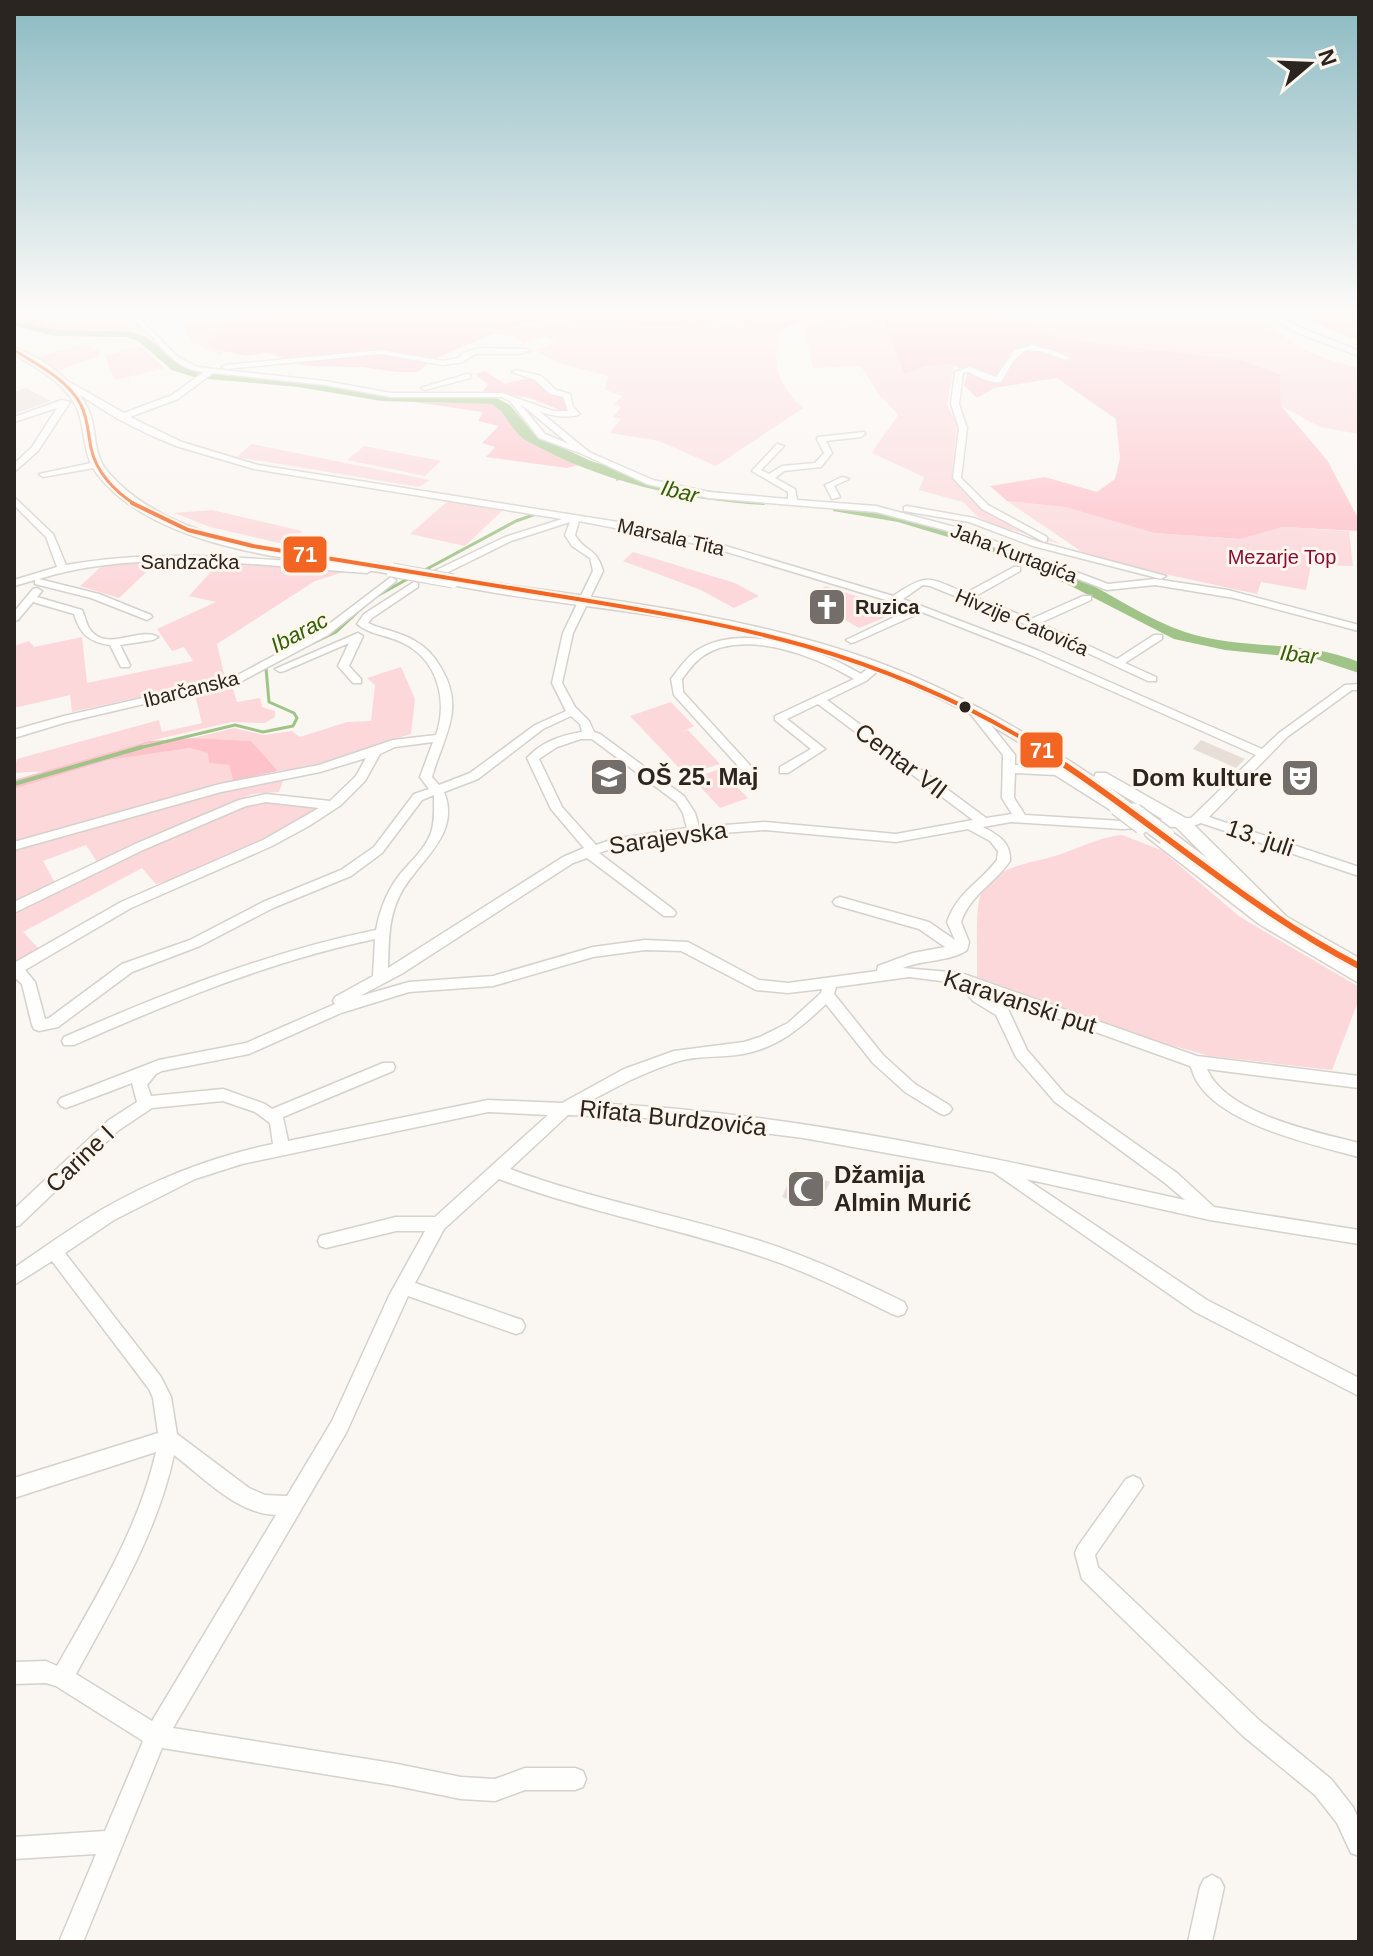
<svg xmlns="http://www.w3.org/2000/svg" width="1373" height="1956" viewBox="0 0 1373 1956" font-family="Arial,sans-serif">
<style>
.green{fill:#fcd8db}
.forest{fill:#fdc2ca}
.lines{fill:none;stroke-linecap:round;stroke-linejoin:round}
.stream-far2{stroke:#a0c488;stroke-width:2}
.stream-far1{stroke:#a0c488;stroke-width:3}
.stream{stroke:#a0c488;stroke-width:4}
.river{fill:#a0c488;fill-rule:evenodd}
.building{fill:#e8ded8}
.minor-casing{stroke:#d5d1cc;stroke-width:3}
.major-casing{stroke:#d5d1cc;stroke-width:3}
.minor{fill:#fefefd;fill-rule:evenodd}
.major{fill:#fefefd;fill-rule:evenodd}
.minor-bridge-casing{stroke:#d5d1cc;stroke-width:16;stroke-linecap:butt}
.major-bridge-far1-casing{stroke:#d5d1cc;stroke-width:15;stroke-linecap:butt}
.major-bridge-casing{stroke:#d5d1cc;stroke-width:20;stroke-linecap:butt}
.minor-bridge{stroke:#fefefd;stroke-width:13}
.major-bridge-far1{stroke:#fefefd;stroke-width:13}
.major-bridge{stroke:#fefefd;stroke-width:17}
.bus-1-far2-casing{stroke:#fef6ed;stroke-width:6}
.bus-1-far1-casing{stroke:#fef6ed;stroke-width:8}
.bus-1-casing{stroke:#fef6ed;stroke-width:12}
.bus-1-far2{stroke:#f26522;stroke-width:3}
.bus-1-far1{stroke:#f26522;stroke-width:4}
.bus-1{stroke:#f26522;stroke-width:6}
.bus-dot{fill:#2a2520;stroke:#fef6ed;stroke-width:3}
.labels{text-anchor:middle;stroke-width:6;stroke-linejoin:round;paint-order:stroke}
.far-street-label{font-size:20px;fill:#2a2520;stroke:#fef6ed}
.far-park-label{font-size:20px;fill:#890c39;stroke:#fef6ed}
.far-poi-label{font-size:20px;font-weight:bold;fill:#2a2520;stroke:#fef6ed;text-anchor:start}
.far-water-label{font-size:22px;font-style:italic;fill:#326105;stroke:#fef6ed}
.street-label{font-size:24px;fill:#2a2520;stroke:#fef6ed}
.poi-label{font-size:24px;font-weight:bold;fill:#2a2520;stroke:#fef6ed;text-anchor:start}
.line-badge{stroke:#fef6ed;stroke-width:3}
.badge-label{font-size:22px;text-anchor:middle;font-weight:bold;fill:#fff}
</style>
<rect width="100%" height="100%" fill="#faf6f1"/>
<path class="green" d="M15,313H125L147,331L91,332L47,324L36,316Z
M170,313H274L229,325L212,348L226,351L219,355L192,342L179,319Z
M992,313H1257C1295,348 1310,355 1359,368V434L1320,427L1281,406L1280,374L1240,360L1065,339Z
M827,317L828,324L851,320H877L943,361L955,364L947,405L957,424L952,471L964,489L996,512L1061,544L994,525L977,516L963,502L919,490L924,477L872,453C880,438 890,429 898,415L878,393L861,366L813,368L803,321Z
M722,319C742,322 759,328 780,331C771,364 778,384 803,408L716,466L659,441L610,433L621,419L613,417L621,407L614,404L623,396L605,390L608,376L558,363L535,350L556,342L545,336L523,344L517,337L495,334C567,305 647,329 722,319Z
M85,344L101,352L98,356L58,371L36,357Z
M140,346L165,368L115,380L105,356Z
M251,444L430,480L419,487L237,457Z
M364,446L441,461L425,476L347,460Z
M449,500L502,511L465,546L410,534Z
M1007,501L1065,507L1154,533L1239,539L1283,527L1349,531L1353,566L1311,565L1306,590L1261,582L1257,594L1091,558Z
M212,510L302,531L288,545L210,527L174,513Z
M633,552L735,583L759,596L734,608L701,590L623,561Z
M157,562L119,598L80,586L103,565Z
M218,564L350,570L315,581L217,644L225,678L72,712L70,695L14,708V646L29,641L34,647L82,637L87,683L193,661L184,647L172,651L157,629L216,602L189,596Z
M826,586L901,611L859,628L833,613L836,610L829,601L818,603L807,597Z
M401,667L415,699L411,734C396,738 384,743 370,750C342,763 308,768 278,771L251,741L193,738L234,728L264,735L292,731L300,737L347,722L371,721L375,685L367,678Z
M231,682L237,702L260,698L262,707L275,711V717L265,723L232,722L149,741L48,771L14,773L17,759L159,720L162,732L202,723L194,691Z
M671,702L694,726L680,733L688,730L720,764L686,775L630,716Z
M191,748L209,753V763L229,765L233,781L14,843V789L109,760Z
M719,769L748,798L720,808L693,779Z
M283,781L279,792L252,794L97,862L86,845L43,861L55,883L14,902V848L242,784Z
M264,800L301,803L318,809L307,821L170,880L156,884L142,868L23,932L42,952L14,963V910L142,848Z
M1122,835L1161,850L1240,917L1359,987V999L1332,1070L1210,1056L1163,1043L977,977C978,956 974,907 982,891C996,864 1038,863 1064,853C1084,846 1100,837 1122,835Z"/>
<path class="forest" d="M14,313C28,315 37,321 50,324C75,331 100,331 126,330L127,333L57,332L14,321Z
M274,313H992L1065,339L1240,360L1280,374L1281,406L1327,460L1359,520V531L1283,527L1240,539L1154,533L1065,507L1007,501L990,486L1045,477L1097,492L1115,479L1120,458L1116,419L1057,378L994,388L977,398L964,385L968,372C941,356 931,365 904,374L887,326C869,316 847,320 827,324V317L803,321L780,331L747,327L742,322L722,319L697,328L555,320L522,323L459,348L428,363L418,372H397L362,367L305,366L268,353L245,356L212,348L206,340L229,325Z
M1293,313H1359V340L1351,338Z
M485,371L505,384L533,377L542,382L541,387L566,397V407L573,411L560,410L530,398L483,391L488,384L475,374Z
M414,402L494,404C524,440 535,449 579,465L567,468L486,457L495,447L482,443L499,426L478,421L483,412Z
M193,738L251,741L278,771L233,781L229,765L209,763L208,753L190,748L109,760L14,789V780L149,741Z"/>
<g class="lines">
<path class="stream-far2" d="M617,480L621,477"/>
<path class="stream-far1" d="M423,571L516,521L536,514
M377,596L411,577
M313,643L336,632L364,606
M135,749L235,725L263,732L293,726L297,718L294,713L269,702L266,668L270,665"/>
<path class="stream" d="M14,784L142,747"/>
<path class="river" d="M14,320L55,330L131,332L146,337L180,364L198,370L298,379L382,393L493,396L510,405L535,435L591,461L673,486L764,497L771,501L764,505C682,500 601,482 529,442C511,433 508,413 491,404L382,401L298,387L197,378L172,370L138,341L126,337L55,336L14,326Z
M838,504C921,515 1001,539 1076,577C1113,595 1147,619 1185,632C1242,651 1303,639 1359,662V673L1316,659L1225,650L1174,639L1065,583L981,547L898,522L833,511V505Z"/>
</g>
<path class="building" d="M26,388L51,401L14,414V392Z
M1201,740L1245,759L1236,768L1193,749Z
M795,1169L830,1182L816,1209L782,1197Z"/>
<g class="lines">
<defs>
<path id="minor" d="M121,313H130L138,317L178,357L197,367L325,381L391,393H502L553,411H568L563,397L550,394L535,380L512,372L516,370L541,376L556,390L570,394L573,407L580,414C569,419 551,416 539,411L589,452L653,480L709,492L788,499V492L752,471L777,444L784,446L761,470L769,474L782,466L815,463L824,453L817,439L818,437L864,432L865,434L861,437L826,441L832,453L821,467L784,471L775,478L795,489L797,500L876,506L966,530L1108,584L1155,579L1228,590L1359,625V631L1234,598L1155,585L1107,590L960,534L876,512L709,498L647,484L580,453L539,438L510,401L501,397H391L325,385L213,373L178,399L130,417L182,442L258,465L631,524L712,542L893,596C929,572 928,578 966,593L1014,567H1020V571L974,597L1031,619L1083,596H1091V600L1040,623L1117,659L1154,635H1162V639L1125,663L1156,677V681H1148L1027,625L930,586L923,585L903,599L1039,651L1262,749L1279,733L1345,685L1359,684V690H1352L1287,737L1209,817L1359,867V876L1201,823L1193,826L1122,829L1011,822L983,827C998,835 1011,842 1010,861C995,883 970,895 961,922L969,942L967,950C953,961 921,960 903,968L961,973L1197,1056L1359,1076V1088L1207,1069C1226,1114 1316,1132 1359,1143V1157C1314,1145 1224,1125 1198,1083C1194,1078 1193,1071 1190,1066L981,991L1007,1007L1027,1050L1065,1094L1177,1173L1214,1207L1359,1230V1244L1210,1220L1026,1179L1207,1300L1359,1378V1396L1195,1312L993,1172L803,1138L647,1118L568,1115L510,1169C590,1199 675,1214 757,1240C808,1256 857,1279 904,1302L907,1308L904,1314L898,1316L892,1314C848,1292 804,1270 757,1255C672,1227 583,1211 499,1179L444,1229L415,1283L522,1320L525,1326L522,1332L516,1334L408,1296L346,1433L173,1728L392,1763L461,1777L495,1779L525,1768H575L583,1771L586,1779L583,1787L575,1790H525L495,1801L461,1799L392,1785L162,1748L83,1942H59L96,1854L14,1859V1837L105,1831L143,1741L56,1686L46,1683L14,1684V1662L46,1661L57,1666C96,1597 138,1530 156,1452L14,1498V1478L158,1433L153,1398L149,1389L52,1261L14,1285V1268C43,1248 71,1228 101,1210C155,1179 213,1156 273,1144L270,1123L255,1112L223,1101L152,1108L119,1130L20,1225L14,1227V1209L109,1120L137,1102L132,1083L66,1108L61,1106L58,1102L61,1098L159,1060L246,1043L335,1004L333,1001L335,997L373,976L375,939C270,961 172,1002 74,1045H64L62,1041L64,1037C165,993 268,952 376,930C380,908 388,889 401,873C412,860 425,849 431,833C435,821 434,808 434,795L422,800L382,853L351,876L273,908L200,946L132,972L58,1027L39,1031L34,1029L32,1025L22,984L14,977V963L121,902L263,840L319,808L266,802L246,806L143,850L14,913V902L135,844L239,800L266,794L330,801L356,776L366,758L320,772L221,792L14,850V842L220,784L319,765L393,740L436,735C448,701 438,660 403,643C388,635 370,635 357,624L364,614L414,582L418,583V587L372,618L368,623C383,630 401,632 415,641C426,647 435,657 441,668C466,709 443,737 432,777L439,785L470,773L535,725L566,711L552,683L563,633L593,571L590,558L572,546L565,535L570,522L511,541L430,581H422V577L505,537L562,519L254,469L176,446L148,434L118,419L59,382L66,380L124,413L172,395L204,372C174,369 163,347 143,328C136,322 128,318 121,313ZM521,405H522L569,444L545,434ZM579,521L707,546L909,607L913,608L846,640L851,643L855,642L922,612L1031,655L1256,755L1191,818L1122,821L1025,815L1014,798L1015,773L1055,775L1112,811H1120L1122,808L1062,768L1015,765V755L979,710L975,709L969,712L1003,755L1002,798L1012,814L986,818L827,700L866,681L880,669V665H872L861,674C819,649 741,621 696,651C686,658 678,670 671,679L674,695L748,777H756L758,774L683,692L682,679C688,671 694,662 703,656C744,628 815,656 854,679L775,716V720L811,749L780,767V773H788L825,749L787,719L818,704L973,820L896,834L765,822L699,827L695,813L684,796L600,734L594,732L589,721L575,707L562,683L573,633L603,571C596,546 585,553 575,535ZM571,716L580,724L582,732C562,735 541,742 527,758L551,809L584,848L563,857L388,968C389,943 388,918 400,895C416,862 462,836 444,792L478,779L543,729ZM581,739H592L676,802L683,813L687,828L614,839L596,845L562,807L539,759L557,747ZM433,742L420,777L429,789L414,794L374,847L341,870L263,902L190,940L122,964L49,1018L45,1019L35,982L25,970L131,908L272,846L309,826L341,805L365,781L380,754L395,747ZM968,829L990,841L998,851L997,860C978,885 959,890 947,922L955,940L929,922L840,897L835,899L833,902L835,905L919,929L945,947L913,953L878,966L877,971L788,983L759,980L688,942L645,940L593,947L493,976L409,982L360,996L403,973L573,863L587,858L664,916H674L676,913L674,910L599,853L616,847L694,835L765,830L896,842ZM645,950L681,951L756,990L788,993L822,989L821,993L788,1023L760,1037L744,1042L674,1051L624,1069L562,1103L488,1100L288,1141L283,1117L393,1071L395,1067L393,1063H383L272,1109L265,1104L223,1089L151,1096L147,1085L156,1074L162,1071L249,1054L341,1013L409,992L493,986L593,957ZM909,977L957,983L973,1001L996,1015L1016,1057L1055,1102L1165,1183L1185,1200C988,1157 789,1111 587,1103C616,1087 644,1072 676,1062C697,1055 722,1058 743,1054C777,1048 802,1027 826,1004L873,1063L905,1092L939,1113L944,1115L949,1113L952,1109L949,1105L915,1084L883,1055L834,994L836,987ZM488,1112L548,1115L435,1217H396L320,1236L318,1241L320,1246L326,1248L396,1231H425L389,1296L332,1421L287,1496L265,1495L249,1488L177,1434L171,1397L161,1377L65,1253L114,1220L195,1179L242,1164ZM174,1455C203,1477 237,1514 276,1515L152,1721L76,1674C114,1604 157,1534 174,1455Z
M1264,313H1273L1299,327L1359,351V356L1293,331Z
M1032,345L1055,351L1070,358L1066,360L1040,351L1026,350L1014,360L1001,382C988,383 980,378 969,372L963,373L959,404L967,428L961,478L988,505L1047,537V541L1044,542L982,509L953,478L959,428L951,404L955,372L970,367L996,377L1015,350Z
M480,348L526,349L530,351L517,354H475L463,362L443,365L381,354L226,369L222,367L226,365L381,350L443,361L458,358L463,353Z
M467,374H470V378L425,390L421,388Z
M62,400L70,402L38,451L14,472V464L32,447L57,408L14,422V417Z
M96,462L99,463V467L43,477L39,474Z
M842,477L849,479L834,486L840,497L832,499L825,485Z
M14,497L53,534L66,565C165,547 268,560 367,567L372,570L367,573C263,566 140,547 39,579L99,594L151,615L152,617L147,620L91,598L35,584V580L14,586V580L57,567L46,537L14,505Z
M907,506L974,518L1039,542L1166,576L1161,579L1033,546L969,522L904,511V507Z
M391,577L396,580L395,582L328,635L242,681L67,722L14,738V730L64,716L234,677L320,631Z
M37,588L42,591L37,597L82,610C85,616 86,623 89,628C106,654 139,626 158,637L153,640L120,645L130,665L129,667H121L110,645C89,642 80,634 74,614L33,602L18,620L14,621V612L33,589Z
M358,633L363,636L349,666L361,679V683H353L338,666L349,643L284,671L280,672L275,669Z
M1151,830L1269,918L1359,971V983L1259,924L1147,837L1145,834L1147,831Z
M1133,1476L1140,1479L1143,1486L1095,1555L1098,1567L1259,1720L1331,1779L1353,1807L1359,1820V1856L1351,1853L1337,1823L1315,1795L1243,1736L1082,1579L1075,1553L1078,1546L1126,1479Z
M1212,1875L1220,1879L1224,1887L1212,1942H1188L1200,1887L1204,1879Z"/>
<path id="major" d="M14,347C45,359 83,386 92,420C96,437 95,458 108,472C171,546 302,553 392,566L398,570L392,574C303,560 156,551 97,474C85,458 85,439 81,421C74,387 41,371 14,354Z
M453,577C592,598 736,612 869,659C950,688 1024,730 1094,777L1096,773H1106L1189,820L1287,917L1359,958V973L1304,945L1277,928L1243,895L1233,894L1158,836L1166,831L1172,832L1208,859L1177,828L1109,787L1142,812L1140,816H1128C1061,768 991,720 915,687C843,656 766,635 689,621C609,607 527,601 448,584V578Z"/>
</defs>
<use href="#minor" class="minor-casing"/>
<use href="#major" class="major-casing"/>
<use href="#minor" class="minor"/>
<use href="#major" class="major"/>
<defs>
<path id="minor-bridge" d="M1116,808L1141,827"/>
<path id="major-bridge-far1" d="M392,570L453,581"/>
<path id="major-bridge" d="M1134,812L1166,836"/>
</defs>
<use href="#minor-bridge" class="minor-bridge-casing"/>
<use href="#major-bridge-far1" class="major-bridge-far1-casing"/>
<use href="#major-bridge" class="major-bridge-casing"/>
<use href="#minor-bridge" class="minor-bridge"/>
<use href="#major-bridge-far1" class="major-bridge-far1"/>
<use href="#major-bridge" class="major-bridge"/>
<defs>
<path id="bus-1-far2" d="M14,350C38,365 67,379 81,405C88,419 88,433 91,448C96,472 115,492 136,505"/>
<path id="bus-1-far1" d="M132,503L188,530L253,546C353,562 453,579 553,595C736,625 879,649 1040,749"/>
<path id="bus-1" d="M1037,747C1147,816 1243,906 1359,966"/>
</defs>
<use href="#bus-1-far2" class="bus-1-far2-casing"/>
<use href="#bus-1-far1" class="bus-1-far1-casing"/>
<use href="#bus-1" class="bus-1-casing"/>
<use href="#bus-1-far2" class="bus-1-far2"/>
<use href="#bus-1-far1" class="bus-1-far1"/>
<use href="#bus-1" class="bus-1"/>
</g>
<linearGradient id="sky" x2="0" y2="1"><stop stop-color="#8bbac2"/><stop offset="0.53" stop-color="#fdfbf9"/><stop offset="1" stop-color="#fdfbf9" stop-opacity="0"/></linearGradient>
<rect width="1373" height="587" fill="url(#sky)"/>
<defs>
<symbol id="church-square" viewBox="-11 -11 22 22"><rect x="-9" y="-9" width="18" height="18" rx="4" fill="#736e69" stroke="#fef6ed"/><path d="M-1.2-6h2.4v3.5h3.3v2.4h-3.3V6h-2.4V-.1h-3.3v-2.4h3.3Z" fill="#fff"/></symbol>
<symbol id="school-square" viewBox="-11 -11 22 22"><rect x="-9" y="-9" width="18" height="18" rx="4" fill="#736e69" stroke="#fef6ed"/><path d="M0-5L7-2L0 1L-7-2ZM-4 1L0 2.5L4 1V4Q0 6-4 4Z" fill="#fff"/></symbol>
<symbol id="theatre-square" viewBox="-11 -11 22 22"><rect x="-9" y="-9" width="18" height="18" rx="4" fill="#736e69" stroke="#fef6ed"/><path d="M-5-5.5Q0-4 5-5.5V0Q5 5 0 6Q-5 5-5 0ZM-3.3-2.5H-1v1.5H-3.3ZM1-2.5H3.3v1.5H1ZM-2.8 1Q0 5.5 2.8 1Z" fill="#fff"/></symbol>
<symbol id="mosque-square" viewBox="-11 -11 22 22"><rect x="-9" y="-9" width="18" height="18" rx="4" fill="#736e69" stroke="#fef6ed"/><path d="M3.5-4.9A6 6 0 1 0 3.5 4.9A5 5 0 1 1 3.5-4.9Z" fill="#fff"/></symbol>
</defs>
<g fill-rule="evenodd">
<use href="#church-square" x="805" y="585" width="44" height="44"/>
<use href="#school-square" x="587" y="755" width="44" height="44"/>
<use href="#theatre-square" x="1278" y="756" width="44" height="44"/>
<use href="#mosque-square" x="784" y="1167" width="44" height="44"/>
</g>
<circle class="bus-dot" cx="965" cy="707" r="7"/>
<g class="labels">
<g class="far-street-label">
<text transform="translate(671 537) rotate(13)" y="7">Marsala Tita</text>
<text transform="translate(1014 553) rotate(21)" y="7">Jaha Kurtagića</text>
<text x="190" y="569">Sandzačka</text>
<text transform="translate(1022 622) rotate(23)" y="7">Hivzije Ćatovića</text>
<text transform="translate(191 689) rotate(-14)" y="7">Ibarčanska</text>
</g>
<g class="far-park-label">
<text x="1282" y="564">Mezarje Top</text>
</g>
<g class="far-poi-label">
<text x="855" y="614">Ruzica</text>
</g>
<g class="far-water-label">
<text transform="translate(680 491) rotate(14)" y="8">Ibar</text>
<text transform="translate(299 632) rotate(-28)" y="8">Ibarac</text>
<text transform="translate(1299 654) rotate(7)" y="8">Ibar</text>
</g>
<g class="street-label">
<text transform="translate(901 761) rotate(37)" y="8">Centar VII</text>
<text transform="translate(668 838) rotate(-8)" y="8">Sarajevska</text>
<text transform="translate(1260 838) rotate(19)" y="8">13. juli</text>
<text transform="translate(1020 1002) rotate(18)" y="8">Karavanski put</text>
<text transform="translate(673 1118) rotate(6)" y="8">Rifata Burdzovića</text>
<text transform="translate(80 1159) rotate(-44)" y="8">Carine I</text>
</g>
<g class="poi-label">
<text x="637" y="785">OŠ 25. Maj</text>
<text x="1272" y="786" text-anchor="end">Dom kulture</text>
<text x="834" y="1183">Džamija<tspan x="834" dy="28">Almin Murić</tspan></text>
</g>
</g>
<g class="line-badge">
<rect x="282" y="535" width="46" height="39" rx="8" fill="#f26522"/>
<rect x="1019" y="731" width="45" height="38" rx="8" fill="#f26522"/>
</g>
<g class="badge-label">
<text x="305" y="562">71</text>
<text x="1042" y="758">71</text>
</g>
<rect width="1373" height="1956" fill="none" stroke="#2a2520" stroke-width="32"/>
<g transform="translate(1309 64) rotate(71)" stroke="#fef6ed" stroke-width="6" paint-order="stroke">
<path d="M0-6L14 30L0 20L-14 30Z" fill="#2a2520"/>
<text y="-12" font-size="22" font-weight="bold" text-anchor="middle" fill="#2a2520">N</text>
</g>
</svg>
